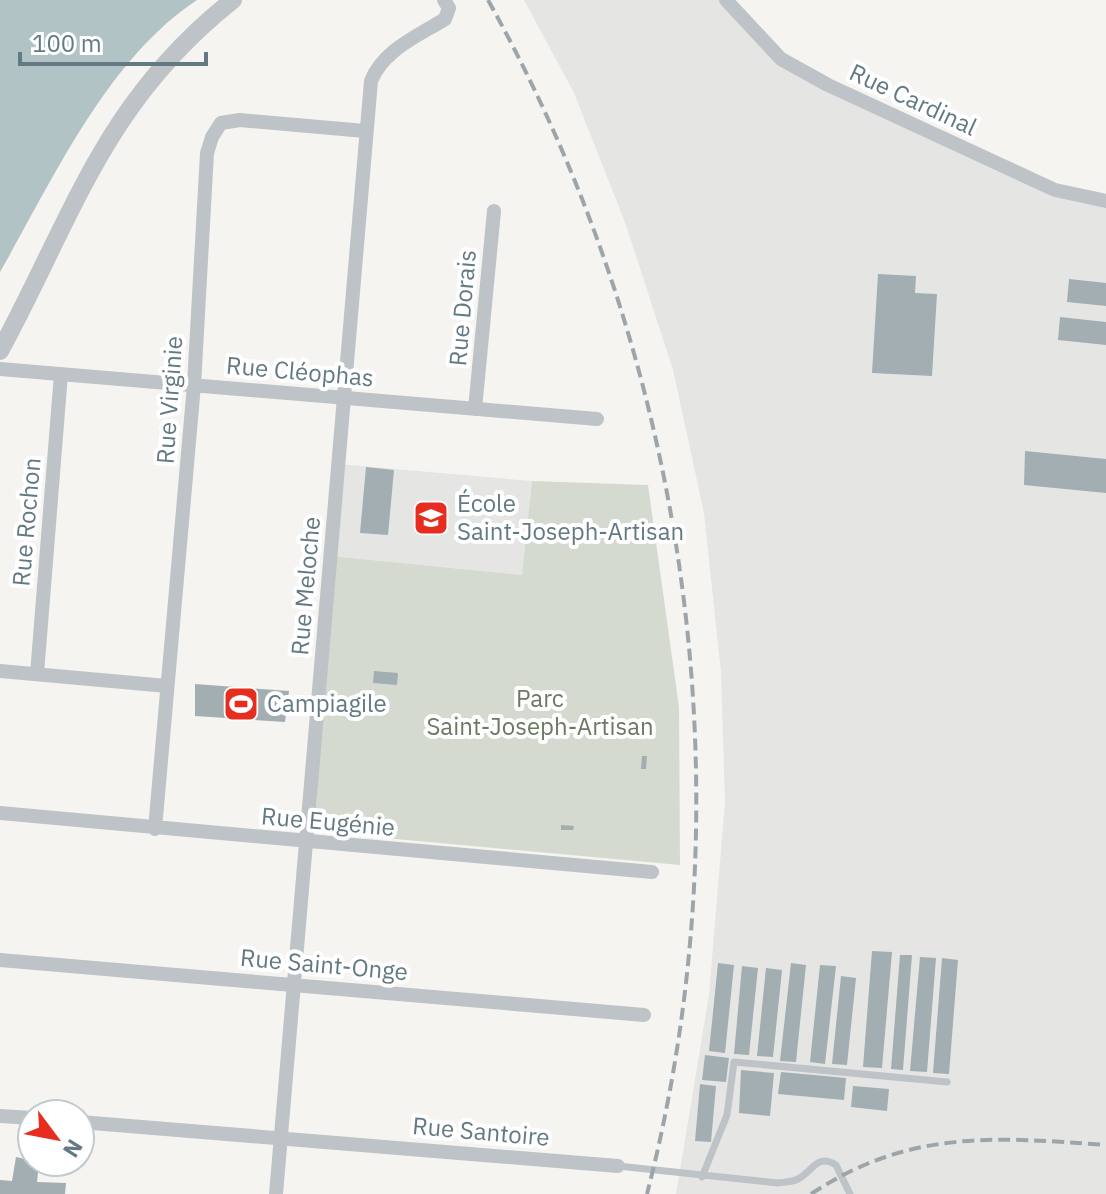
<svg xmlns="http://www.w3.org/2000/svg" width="1106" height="1194" viewBox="0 0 1106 1194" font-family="'IBM Plex Sans',sans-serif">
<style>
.built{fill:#e5e6e4}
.green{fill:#d5dad0}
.water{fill:#b2c3c5}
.building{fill:#a2aeb1}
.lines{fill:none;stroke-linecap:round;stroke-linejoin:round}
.service{stroke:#bdc3c6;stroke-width:7}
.minor{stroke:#bdc3c6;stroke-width:14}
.tertiary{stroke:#bdc3c6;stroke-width:18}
.rail{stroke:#9ca6aa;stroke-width:4;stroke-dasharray:12 6;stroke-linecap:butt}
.labels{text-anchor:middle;stroke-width:8;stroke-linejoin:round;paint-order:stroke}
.street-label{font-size:24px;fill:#637a83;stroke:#fff}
.poi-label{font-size:24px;fill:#637a83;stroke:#fff;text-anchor:start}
.park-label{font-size:24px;fill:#6b7a62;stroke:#fff}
</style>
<rect width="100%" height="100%" fill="#f5f4f1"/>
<path class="built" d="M524,0H726L781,59L1055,190L1106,201V1194H676L709,995L725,802L721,673L704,513L673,370L626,225L574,93Z
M338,464L532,481L523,575L331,556Z"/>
<path class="green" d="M532,481L648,485L679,707L680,865L319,832L315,827L331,556L522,575Z"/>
<path class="water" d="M0,0H197C106,60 53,180 0,272Z"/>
<path class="building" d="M878,274L916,276L915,293L937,294L932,376L872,373Z
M1069,279L1106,283V306L1067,302Z
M1060,317L1106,322V345L1058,340Z
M1025,451L1106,459V493L1024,485Z
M366,467L394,470L388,535L360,533Z
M374,671L398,673L397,685L373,683Z
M195,684L289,691L285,722L195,716Z
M642,756H647L646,769H641Z
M561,825L574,826L573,830H561Z
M872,951L892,952L882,1068L863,1067Z
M900,955H912L903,1070L891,1069Z
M920,957L936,958L927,1072L910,1071Z
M942,958L958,960L949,1074L933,1073Z
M718,963L734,965L725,1053L709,1051Z
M791,963L806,965L796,1062L780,1061Z
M820,965L836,966L825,1064L810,1062Z
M742,966L758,968L749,1055L734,1054Z
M766,968L782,970L773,1057L757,1056Z
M841,976L856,978L847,1065L832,1064Z
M705,1055L729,1058L726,1082L702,1080Z
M741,1070L774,1073L770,1116L739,1113Z
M781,1072L846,1078L844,1100L778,1094Z
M700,1084L716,1086L711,1142L695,1141Z
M853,1086L889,1089L887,1111L851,1107Z
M16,1157L39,1162L37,1182L66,1183L65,1194H0V1180L12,1181Z"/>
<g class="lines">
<path class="service" d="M618,1166L778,1183C785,1182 792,1182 798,1179C813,1171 817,1153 836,1165L850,1194
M702,1177L727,1115L734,1062L947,1082"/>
<path class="minor" d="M726,0L781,59L828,85L1055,190L1106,201
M0,369L597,419
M475,409L494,211
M0,671L167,686
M37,674L61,374
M0,813L652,872
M155,829L194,385L207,153L212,137L221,123L240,120L365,131
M0,960L644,1015
M0,1116L32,1118
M80,1122L618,1166
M276,1194L371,81C383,50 418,36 445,19L449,8L444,0"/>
<path class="tertiary" d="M0,351C74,214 104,102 233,0"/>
<path class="rail" d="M488,0C689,360 750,794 647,1194
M811,1194C909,1129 996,1137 1106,1145"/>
</g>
<defs>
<symbol id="school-square" viewBox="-11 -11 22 22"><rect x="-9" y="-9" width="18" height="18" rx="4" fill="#e62d20" stroke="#fff"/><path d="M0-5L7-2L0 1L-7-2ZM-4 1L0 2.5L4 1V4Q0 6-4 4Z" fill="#fff"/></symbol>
<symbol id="stadium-square" viewBox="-11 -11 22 22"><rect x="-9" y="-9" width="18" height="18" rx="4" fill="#e62d20" stroke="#fff"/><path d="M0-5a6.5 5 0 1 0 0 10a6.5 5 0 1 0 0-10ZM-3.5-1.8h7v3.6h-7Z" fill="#fff"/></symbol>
</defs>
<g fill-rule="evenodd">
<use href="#school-square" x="411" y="498" width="40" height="40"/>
<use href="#stadium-square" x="221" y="684" width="40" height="40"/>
</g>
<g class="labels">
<g class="street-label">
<text transform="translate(913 100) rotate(25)" y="8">Rue Cardinal</text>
<text transform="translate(463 308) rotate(-85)" y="8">Rue Dorais</text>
<text transform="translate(300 372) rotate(5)" y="8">Rue Cléophas</text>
<text transform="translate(170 400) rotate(-86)" y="8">Rue Virginie</text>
<text transform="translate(27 522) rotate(-85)" y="8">Rue Rochon</text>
<text transform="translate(306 586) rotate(-85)" y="8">Rue Meloche</text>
<text transform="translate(328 822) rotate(5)" y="8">Rue Eugénie</text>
<text transform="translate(324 965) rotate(5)" y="8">Rue Saint-Onge</text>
<text transform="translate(481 1132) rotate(5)" y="8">Rue Santoire</text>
</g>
<g class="poi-label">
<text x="457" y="512">École<tspan x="457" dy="28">Saint-Joseph-Artisan</tspan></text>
<text x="267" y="712">Campiagile</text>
</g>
<g class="park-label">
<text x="540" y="707">Parc<tspan x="540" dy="28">Saint-Joseph-Artisan</tspan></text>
</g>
</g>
<g transform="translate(56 1138) rotate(122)"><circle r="38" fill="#ffffff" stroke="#c1cacd" stroke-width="2"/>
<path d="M0-6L14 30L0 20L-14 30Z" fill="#e62d20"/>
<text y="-12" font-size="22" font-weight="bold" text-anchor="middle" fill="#637a83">N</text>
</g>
<path d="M20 52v12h186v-12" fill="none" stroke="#637a83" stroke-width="4"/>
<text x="32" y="52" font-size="24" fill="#637a83" stroke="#ffffff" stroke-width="6" paint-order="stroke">100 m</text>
</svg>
